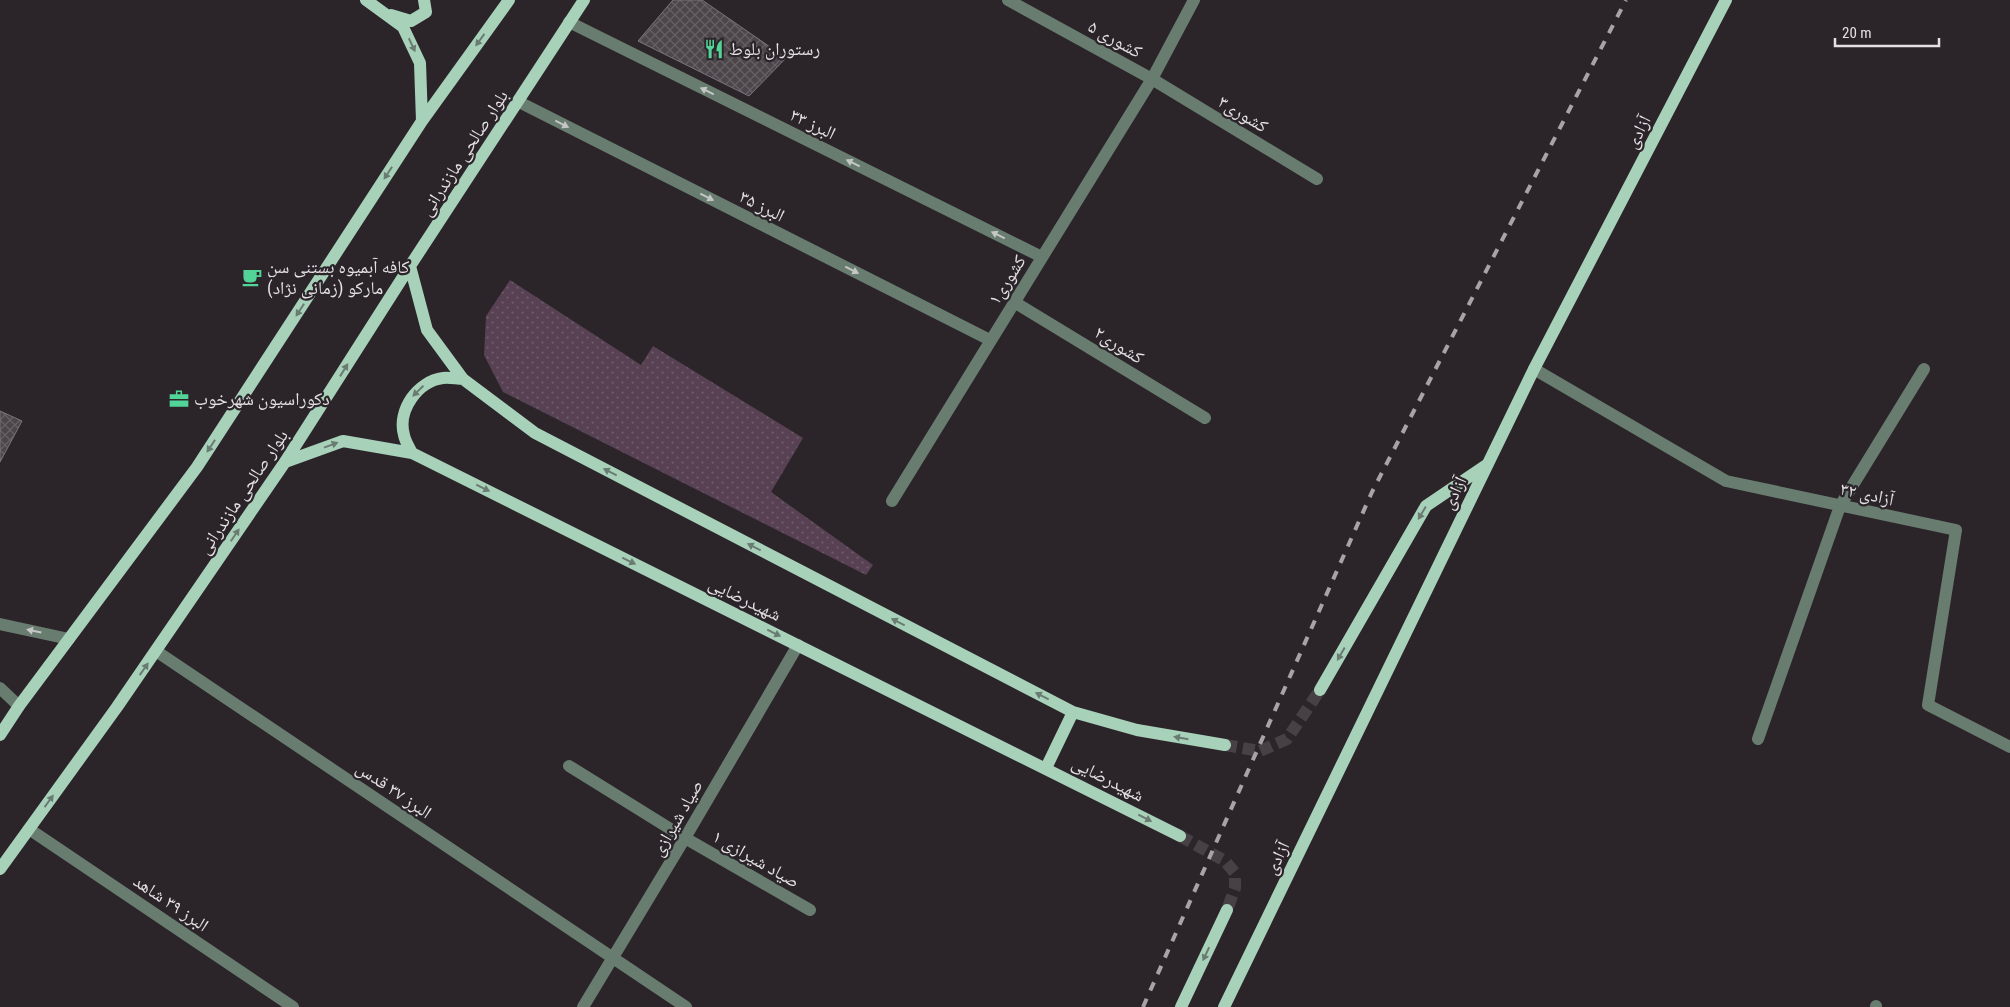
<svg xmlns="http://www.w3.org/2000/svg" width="2010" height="1007" viewBox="0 0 2010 1007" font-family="'Roboto Condensed','Noto Naskh Arabic',sans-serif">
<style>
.grass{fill:url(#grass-dots)}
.building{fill:url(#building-cross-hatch);stroke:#7b747a}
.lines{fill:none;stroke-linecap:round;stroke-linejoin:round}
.major-tunnel{stroke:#474146;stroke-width:12;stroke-dasharray:12 6;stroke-linecap:butt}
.minor{stroke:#687c70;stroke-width:12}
.major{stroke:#a8d1ba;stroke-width:12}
.rail{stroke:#a8a3a7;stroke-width:4;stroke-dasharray:9 9;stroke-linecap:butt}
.oneway{fill:#6a7b72}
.oneway2{fill:#c5c7c6}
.labels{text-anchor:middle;stroke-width:4.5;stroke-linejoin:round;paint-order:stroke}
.street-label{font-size:18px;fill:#e4e0e3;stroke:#2b252a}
.poi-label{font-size:18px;fill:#e4e0e3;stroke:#2b252a;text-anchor:start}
</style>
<defs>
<pattern id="grass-dots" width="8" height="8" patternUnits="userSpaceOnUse" patternTransform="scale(1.25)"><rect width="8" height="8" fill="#574153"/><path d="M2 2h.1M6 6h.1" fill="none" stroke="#6f5c6c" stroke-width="1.8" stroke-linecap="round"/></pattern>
<pattern id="building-cross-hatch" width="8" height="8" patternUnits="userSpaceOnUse" patternTransform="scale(1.25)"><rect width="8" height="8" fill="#4c454a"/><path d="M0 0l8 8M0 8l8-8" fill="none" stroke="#666064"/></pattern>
</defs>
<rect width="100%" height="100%" fill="#2b252a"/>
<path class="grass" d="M510,280L641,365L653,346L803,438L771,492L873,565L866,575L503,392L484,355L486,316Z"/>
<path class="building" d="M673,0H702L786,58L749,96L638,41Z
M0,411L22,421L0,462Z"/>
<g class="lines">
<path class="major-tunnel" d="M1225,745L1260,751L1287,739L1320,690
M1180,836L1225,861L1235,873V888L1227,910"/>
<path class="minor" d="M1008,0L1152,79L1317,179
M569,22L1042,257
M519,102L990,340
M1014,302L1205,418
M1534,369L1726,481L1956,530L1928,705L2010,747
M892,501L1152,79L1194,0
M0,624L69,639
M156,651L686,1007
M0,688L19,706
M1758,739L1840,506L1924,369
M569,766L685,838L810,910
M29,829L293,1007
M583,1007L685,838L798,645
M1876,1007V1006"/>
<path class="major" d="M366,0L403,27L420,63L422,121
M391,15L411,21L426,12L424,0
M410,266L427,330L463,379L535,433L1073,712L1137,730L1225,745
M412,453C409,447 405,441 404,435C397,410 418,381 443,378C449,377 457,379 463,379
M285,462L343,441L412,453L1180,836
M1320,690L1426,506L1488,464
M0,735L19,706L197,467L422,121L509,0
M1046,768L1073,712
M0,869L117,707L285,462L410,266L584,0
M1181,1007L1227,910
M1224,1007L1534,369L1726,0"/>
<path class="rail" d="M1143,1007L1372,492L1626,0"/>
</g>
<defs><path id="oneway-solid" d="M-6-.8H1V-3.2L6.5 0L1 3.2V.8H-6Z" transform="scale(1.25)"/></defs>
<g class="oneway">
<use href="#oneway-solid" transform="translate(480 40) rotate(126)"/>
<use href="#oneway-solid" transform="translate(412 45) rotate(65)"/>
<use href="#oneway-solid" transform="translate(388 173) rotate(123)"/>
<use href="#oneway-solid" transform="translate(300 310) rotate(123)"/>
<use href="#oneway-solid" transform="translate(344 370) rotate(-58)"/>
<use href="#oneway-solid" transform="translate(418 391) rotate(136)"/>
<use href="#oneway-solid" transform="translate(331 445) rotate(-20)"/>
<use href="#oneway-solid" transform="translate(211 446) rotate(123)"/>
<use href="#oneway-solid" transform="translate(610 472) rotate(-153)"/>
<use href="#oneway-solid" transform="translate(483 488) rotate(26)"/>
<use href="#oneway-solid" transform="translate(1422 513) rotate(121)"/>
<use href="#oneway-solid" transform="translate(235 535) rotate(-56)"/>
<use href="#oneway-solid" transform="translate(754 547) rotate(-153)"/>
<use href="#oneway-solid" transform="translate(629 561) rotate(26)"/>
<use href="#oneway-solid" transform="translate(898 622) rotate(-153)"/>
<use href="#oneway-solid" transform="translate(774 633) rotate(26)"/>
<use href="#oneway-solid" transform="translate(1341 654) rotate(120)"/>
<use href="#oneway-solid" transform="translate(144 669) rotate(-55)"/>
<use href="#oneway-solid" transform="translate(1042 696) rotate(-153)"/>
<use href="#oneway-solid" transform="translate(1181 738) rotate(-170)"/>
<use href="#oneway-solid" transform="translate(49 801) rotate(-54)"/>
<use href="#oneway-solid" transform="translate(1145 818) rotate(27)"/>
<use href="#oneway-solid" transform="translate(1206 954) rotate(115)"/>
</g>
<g class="oneway2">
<use href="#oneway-solid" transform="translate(707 91) rotate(-154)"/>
<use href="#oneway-solid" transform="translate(562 124) rotate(27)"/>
<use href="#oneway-solid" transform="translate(853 163) rotate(-154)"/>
<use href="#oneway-solid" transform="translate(707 197) rotate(27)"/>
<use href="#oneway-solid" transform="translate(998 235) rotate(-154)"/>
<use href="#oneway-solid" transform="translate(852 270) rotate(27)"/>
<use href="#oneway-solid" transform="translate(34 631) rotate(-168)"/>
</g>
<defs>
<symbol id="restaurant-bare" viewBox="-9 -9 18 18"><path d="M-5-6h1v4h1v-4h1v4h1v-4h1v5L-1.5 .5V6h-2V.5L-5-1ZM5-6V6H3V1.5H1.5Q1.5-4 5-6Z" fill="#52d397" stroke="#2b252a" stroke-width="2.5" paint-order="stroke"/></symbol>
<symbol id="cafe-bare" viewBox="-9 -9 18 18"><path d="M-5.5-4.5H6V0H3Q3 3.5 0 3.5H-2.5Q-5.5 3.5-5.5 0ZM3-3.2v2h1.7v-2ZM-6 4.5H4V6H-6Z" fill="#52d397" stroke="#2b252a" stroke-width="2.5" paint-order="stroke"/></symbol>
<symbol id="office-bare" viewBox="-9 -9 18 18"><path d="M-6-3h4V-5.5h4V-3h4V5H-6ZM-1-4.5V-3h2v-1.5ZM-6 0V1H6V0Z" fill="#52d397" stroke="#2b252a" stroke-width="2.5" paint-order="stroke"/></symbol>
</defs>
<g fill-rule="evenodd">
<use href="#restaurant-bare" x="700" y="35" width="28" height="28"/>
<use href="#cafe-bare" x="238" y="263" width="28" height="28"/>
<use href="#office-bare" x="165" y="385" width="28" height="28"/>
</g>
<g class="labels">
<g class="street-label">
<text transform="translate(1115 39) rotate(29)" y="6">کشوری ۵</text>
<text transform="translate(1243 114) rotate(31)" y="6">کشوری۳</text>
<text transform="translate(813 124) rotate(26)" y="6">البرز ۳۳</text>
<text transform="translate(1638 132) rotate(-63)" y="6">آزادی</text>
<text transform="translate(464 153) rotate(-57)" y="6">بلوار صالحی مازندرانی</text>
<text transform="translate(762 206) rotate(27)" y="6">البرز ۳۵</text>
<text transform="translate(1007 280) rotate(-58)" y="6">کشوری۱</text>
<text transform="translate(1119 345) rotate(32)" y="6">کشوری۲</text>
<text transform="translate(243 492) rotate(-56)" y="6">بلوار صالحی مازندرانی</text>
<text transform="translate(1454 493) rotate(-64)" y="6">آزادی</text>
<text transform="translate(1867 494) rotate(12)" y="6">آزادی ۳۲</text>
<text transform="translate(745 599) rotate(26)" y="6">شهیدرضایی</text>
<text transform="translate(1108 779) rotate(27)" y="6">شهیدرضایی</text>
<text transform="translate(394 790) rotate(34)" y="6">البرز ۳۷ قدس</text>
<text transform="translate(677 818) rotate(-60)" y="6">صیاد شیرازی</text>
<text transform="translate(1277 858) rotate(-64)" y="6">آزادی</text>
<text transform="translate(756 859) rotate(30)" y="6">صیاد شیرازی ۱</text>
<text transform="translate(171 903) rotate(34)" y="6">البرز ۳۹ شاهد</text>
</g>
<g class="poi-label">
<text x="729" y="55">رستوران بلوط</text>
<text x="267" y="273">کافه آبمیوه بستنی سن<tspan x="267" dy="21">مارکو (زمانی نژاد)</tspan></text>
<text x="194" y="405">دکوراسیون شهرخوب</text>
</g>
</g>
<path d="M1835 38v8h104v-8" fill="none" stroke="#e4e0e3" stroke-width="2.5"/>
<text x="1842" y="38" font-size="15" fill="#e4e0e3" stroke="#2b252a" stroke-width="4" paint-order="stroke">20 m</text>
</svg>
